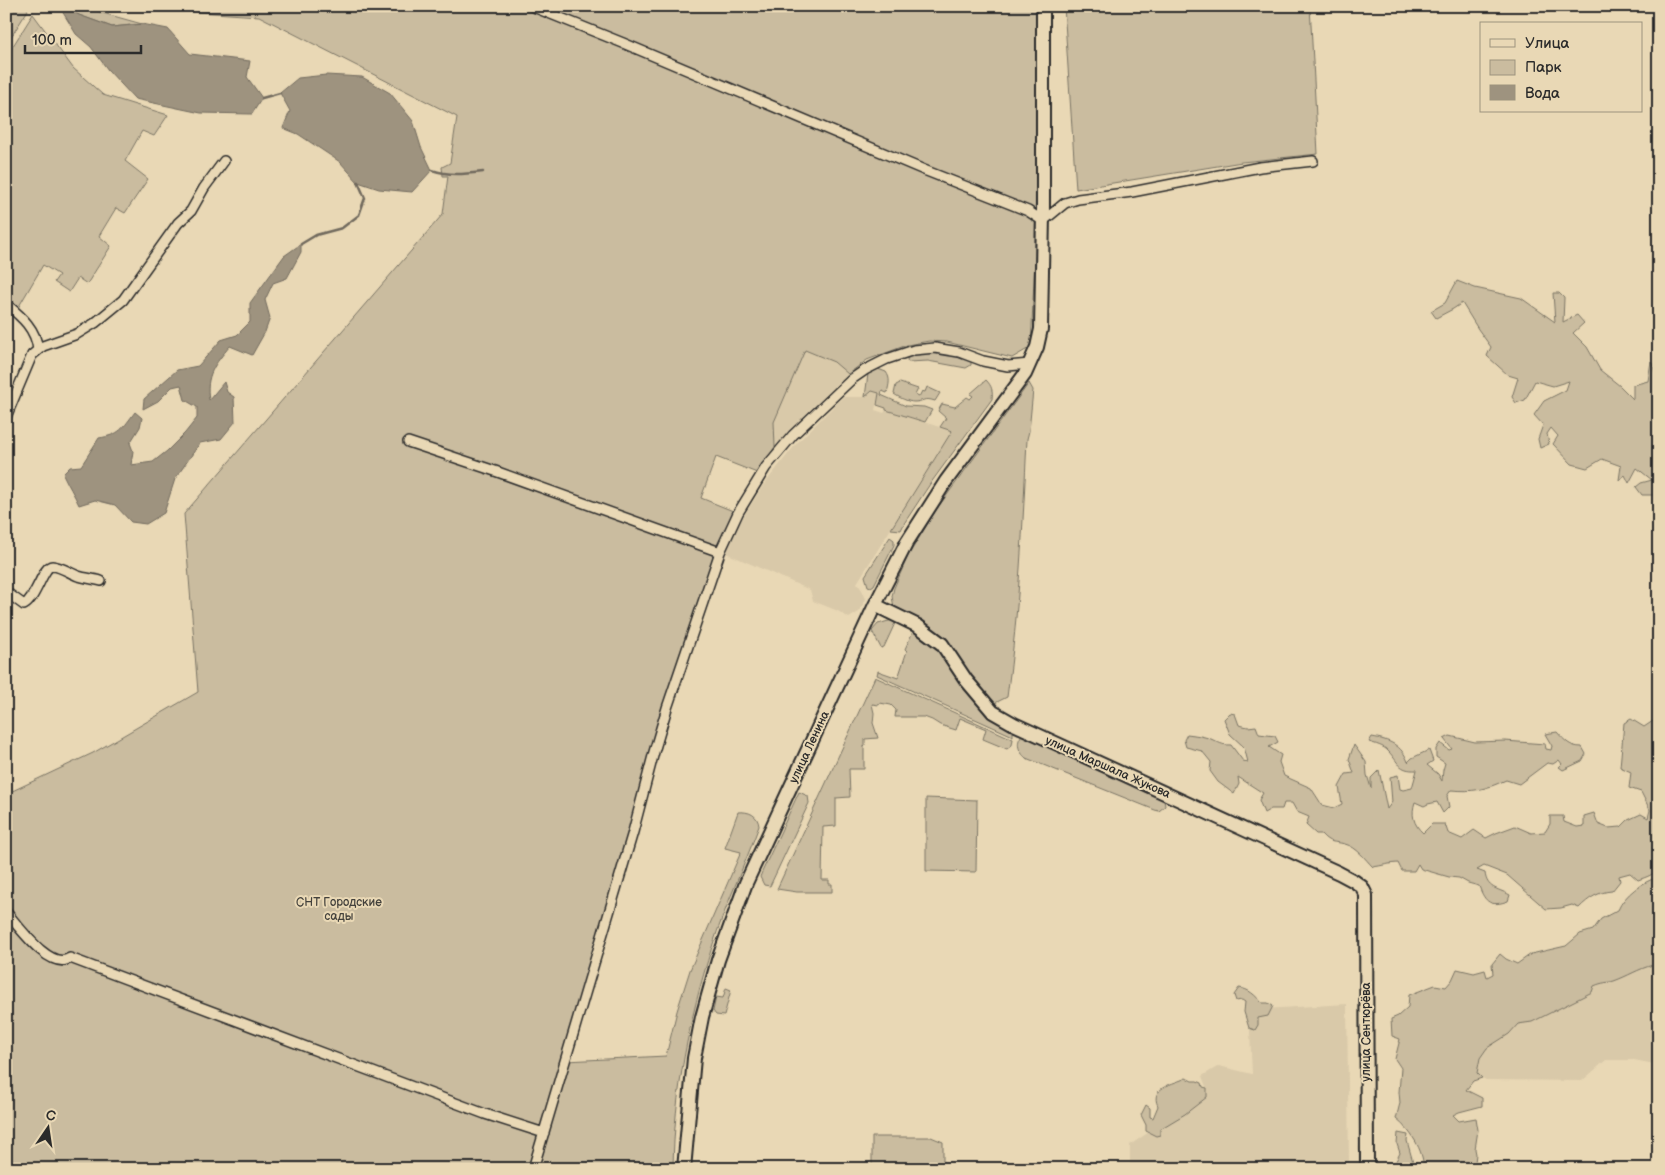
<svg xmlns="http://www.w3.org/2000/svg" width="1665" height="1175" viewBox="0 0 1665 1175" font-family="'Balsamiq Sans',sans-serif">
<style>
.built{fill:#d9c9a9}
.green{fill:#cabc9f;stroke:#7a7465}
.water{fill:#9e937f;stroke:#70695d}
.lines{fill:none;stroke-linecap:round;stroke-linejoin:round}
.stream{stroke:#70695d;stroke-width:2.5}
.street-casing{stroke:#2b2b2b;stroke-width:12}
.secondary-casing{stroke:#2b2b2b;stroke-width:16}
.street{stroke:#e9d8b5;stroke-width:9}
.secondary{stroke:#e9d8b5;stroke-width:12}
.labels{text-anchor:middle;stroke-width:4;stroke-linejoin:round;paint-order:stroke}
.street-label{font-size:12px;fill:#2b2b2b;stroke:#e9d8b5}
.park-label{font-size:12px;fill:#43413c;stroke:#e9d8b5}
</style>
<rect width="100%" height="100%" fill="#e9d8b5"/>
<filter id="ink" filterUnits="userSpaceOnUse"><feTurbulence type="fractalNoise" baseFrequency=".02" numOctaves="2"/><feDisplacementMap in="SourceGraphic" scale="10" xChannelSelector="R" yChannelSelector="G"/><feConvolveMatrix kernelMatrix="1 2 1 2 8 2 1 2 1" color-interpolation-filters="sRGB"/></filter>
<g filter="url(#ink)">
<path class="built" d="M805,349L835,362L848,374L790,429L775,447L773,422Z
M872,391L879,393L875,410L884,413L886,410L952,431L857,583L862,590L866,599L859,612L849,618L838,611L813,601L810,590L726,553L737,527L762,487L796,444L843,397H866Z
M1659,964V1065L1634,1060H1606L1582,1081L1486,1080L1482,1078L1477,1073L1480,1058L1487,1048L1509,1034L1518,1024L1532,1022L1592,992L1594,986L1604,981L1612,982L1640,968Z
M1347,1004L1349,1166L1303,1169H1130V1145L1208,1092L1202,1076L1219,1066L1252,1074L1249,1010Z"/>
<path class="green" d="M6,6H25L28,10L6,45Z
M64,6H89L99,12L142,24L112,27L79,15Z
M134,6H1037L1035,255L1031,347L1012,358L947,342L929,341L907,345L867,360L848,374L834,362L805,350L774,422L775,447L757,473L716,457L701,498L738,513L687,654L566,1061L666,1056L677,1011L690,970L741,852L725,848L738,812C749,811 758,815 759,826C744,867 725,906 712,947C689,1019 674,1094 673,1169H6V794L93,753L198,692L184,514L443,214L448,176H443L442,167L450,163L457,117L259,16L137,8Z
M1064,6H1310L1318,154L1242,162L1076,189Z
M33,14L73,68L103,95L168,115L154,136L142,131L125,161L148,179L125,213L116,208L99,236L111,246L87,284L78,278L69,292L54,282L59,275L43,265L18,308L6,309V57Z
M1457,281L1475,288L1521,298L1555,322L1553,293H1559L1564,298L1563,322L1577,315L1584,323L1573,333L1587,347L1600,370L1620,386L1633,399V385L1648,381L1651,361L1659,383V495H1642L1636,487L1641,483L1652,480L1637,468L1629,483L1625,475L1619,480L1621,466L1602,459L1587,468L1572,464L1553,444L1558,436L1551,428L1547,434L1549,444L1540,448L1538,439L1543,425L1534,415L1544,401L1566,390L1569,381L1553,386L1535,381L1525,400L1516,403L1512,397L1518,378L1508,375L1487,356L1491,347L1478,329L1462,303L1453,309L1436,318L1431,311L1445,303Z
M929,352L948,354L969,359L971,360V365L966,368L928,361L908,362L907,360L909,355Z
M878,369L886,372C891,379 889,384 887,393L882,391L881,395L906,406L924,407L932,410L925,422L886,410V408L877,405L879,393L872,391L865,397L868,374Z
M986,380C992,386 993,391 992,399L930,484L905,522L901,530L891,529L952,431L940,427L946,418L938,411L942,404L955,407L967,397L970,399L973,396L970,394Z
M900,383L918,389L915,395L919,397L922,391L925,392L927,387L940,393L935,401C923,397 924,402 914,402C908,402 898,397 894,394L896,385Z
M1029,383L1033,390L1029,431L1027,439C1023,525 1019,611 1007,697L993,704L978,688L943,637L926,623L894,608L892,596L894,588L908,556L936,510Z
M890,537L894,540V545L874,585L871,587L868,586L865,576Z
M892,620L896,621L884,647L881,648L872,631L878,624Z
M914,629L938,648L978,704L986,712L1013,730V736L877,675L878,671L898,678L907,651L905,649Z
M875,677L1013,739L1012,745L1007,749L983,739L986,729L960,718L956,730L940,725L932,720L924,717H895L896,710L891,705L880,703L879,705L872,704L874,713L873,723L878,738L865,739V745L864,746V769H849L850,797L836,798V826L823,827L822,880H829V884H832V892H797L777,889Z
M1230,713L1235,714L1239,725L1248,727L1256,726L1259,734L1275,736L1278,742L1269,747L1281,755L1279,762L1284,776L1311,788L1322,805L1334,808L1342,804L1339,787L1346,774L1354,773L1349,759L1354,745L1366,762L1367,775L1371,788V778L1379,770L1387,809L1392,802L1390,777L1398,775L1400,789L1403,790L1412,788L1417,770C1398,771 1399,762 1388,751C1384,746 1375,744 1369,742L1372,737C1389,740 1402,745 1408,762L1412,758L1429,750L1433,761L1427,765L1438,774L1442,781L1443,770L1445,763L1436,757V749L1440,743L1449,750L1452,749L1444,739L1450,736L1475,742L1505,741L1545,744L1546,749L1551,750L1552,746L1545,734L1557,732C1565,741 1570,747 1582,747L1586,754L1582,761L1563,770L1559,767L1562,764L1559,760L1553,764L1547,763L1519,784L1506,780C1484,790 1474,792 1451,790L1447,796L1449,807L1443,813L1437,802L1428,804L1424,806L1415,802C1411,814 1413,824 1423,833L1432,824H1445L1448,833L1462,839L1474,830L1486,838L1496,833L1515,826L1531,833L1545,832L1550,824V816H1563L1564,822L1577,827L1584,826V816L1594,813L1598,824L1608,828L1621,827L1628,820L1641,814L1648,818L1650,810L1641,792L1629,788L1631,772L1620,767L1624,723L1631,719L1644,727L1659,717V867C1655,875 1646,877 1638,880L1630,873L1619,876L1620,881L1612,891C1598,892 1589,898 1579,908L1572,905L1561,908L1546,909L1507,875L1484,866L1477,870L1485,873C1487,889 1497,888 1510,895L1508,901C1491,907 1485,903 1479,886L1468,883L1459,878L1449,877L1421,869L1418,864L1414,871H1402L1398,863C1390,863 1381,866 1373,867C1365,859 1357,847 1345,844C1333,841 1330,844 1321,834H1316L1306,825L1309,817L1297,812L1292,803H1284L1282,809H1271L1264,813L1259,800L1263,793L1238,777L1239,784L1234,794L1218,782L1210,771L1211,762L1202,751L1186,747L1184,740L1187,734C1195,735 1203,736 1211,739C1220,743 1221,745 1231,745L1243,761L1248,762L1244,747L1230,734L1224,719Z
M1022,735H1027L1164,800L1165,806L1159,811L1155,810L1026,758C1019,752 1015,743 1022,735Z
M799,792L808,796L809,803L770,886L764,885L760,877L762,872Z
M926,798L977,800L976,872L926,871Z
M1659,877V954L1657,955L1653,965C1638,969 1628,976 1614,981C1607,983 1603,982 1594,986L1592,992L1532,1022L1518,1024L1509,1034L1487,1048L1480,1058L1477,1073L1482,1078L1473,1081L1466,1090L1482,1098V1106L1459,1112L1453,1115L1459,1121L1476,1118L1478,1130L1475,1149L1476,1154L1475,1162L1478,1164L1479,1168L1424,1169C1423,1149 1411,1131 1396,1119L1400,1103L1399,1092L1401,1068L1395,1059L1400,1039L1392,1036L1391,1019L1398,1016L1408,1007L1409,995L1435,985L1446,987L1452,980L1457,969L1474,973L1485,970L1487,977L1493,974L1492,964L1500,954L1506,959L1517,964L1531,954L1566,946L1580,934L1593,930L1601,919L1618,910C1624,895 1643,881 1659,877Z
M726,988L731,990L724,1016L716,1015L713,1011L716,997L723,998Z
M1239,988C1249,989 1255,995 1262,1003H1268L1273,1006L1268,1016L1258,1018V1025L1255,1030L1249,1028L1244,1012L1245,1002L1242,1000L1236,1001L1234,995Z
M1186,1078L1192,1081H1197L1202,1083L1203,1087L1207,1088V1097L1185,1114L1160,1129V1135L1156,1136L1146,1131V1125L1141,1115L1146,1105L1150,1108V1117L1153,1118L1158,1106C1149,1087 1174,1084 1186,1078Z
M1398,1133L1408,1135L1407,1141L1415,1169H1392L1400,1153L1397,1144Z
M872,1137H931L943,1142V1169H872Z"/>
<path class="water" d="M59,6H64L79,15L112,27L142,24L168,29L190,54L250,61L247,77L262,98L252,114L201,113L135,99L108,70L91,47L76,34Z
M326,75L362,77L390,93L413,121L421,147L432,170L412,192L379,189L358,182L340,162L298,134L283,128L290,111L280,93L298,78Z
M301,244V252L287,278L273,283L265,300L270,318L265,332L252,355L230,346C215,364 205,375 209,400L224,382L227,392L234,397L235,422L221,439L200,443L175,479L164,513L146,524L131,522L115,505L95,500L79,505C74,494 68,485 63,474L70,467L81,466L99,438C120,435 123,428 135,412L142,418L140,427L130,443L133,451L131,465L153,462L167,451L185,433L197,418V407L185,400L181,385L172,387L158,401L143,409L144,399L177,370L198,366L221,340L237,335L250,322V303L284,256Z"/>
<g class="lines">
<path class="stream" d="M262,98L280,93
M432,170C450,176 465,174 483,172
M301,244L316,235L342,228L359,215L365,198L358,182"/>
<defs>
<path id="street" d="M531,6L623,43L924,170L1028,211L1043,221L1065,203L1078,199L1132,192L1260,167L1313,161
M6,304C22,317 36,329 38,350
M6,417L32,355L43,346L77,334L95,323L123,300L178,223L191,211L204,188L224,161
M408,442L495,471L720,552
M6,592L24,605C37,597 43,566 52,566C60,566 70,573 78,576C85,578 93,579 101,581
M6,912C18,925 50,972 70,958L341,1060L485,1114L544,1133
M533,1169L633,832L654,752L667,708L720,552L738,513L766,467L793,435L852,379L865,370L887,359L914,350L935,348L959,352L983,361L1008,366L1030,364"/>
<path id="secondary" d="M875,605L918,626L942,644L966,680L993,712L1014,724L1339,873L1354,881L1362,887L1366,895L1367,1169
M684,1169L694,1058L702,1017L718,960L746,883L875,605L907,542L946,481L1025,374L1037,347L1041,329L1043,214V6"/>
</defs>
<use href="#street" class="street-casing"/>
<use href="#secondary" class="secondary-casing"/>
<use href="#street" class="street"/>
<use href="#secondary" class="secondary"/>
</g>
</g>
<g class="labels">
<g class="street-label">
<text transform="translate(809 747) rotate(-65)" y="4">улица Ленина</text>
<text transform="translate(1108 767) rotate(24)" y="4">улица Маршала Жукова</text>
<text transform="translate(1366 1032) rotate(-90)" y="4">улица Сентюрёва</text>
</g>
<g class="park-label">
<text x="339" y="906">СНТ Городские<tspan x="339" dy="14">сады</tspan></text>
</g>
</g>
<rect width="1665" height="1175" fill="none" stroke="#e9d8b5" stroke-width="25"/>
<rect x="12" y="12" width="1640" height="1150" fill="none" stroke="#2b2b2b" stroke-width="2" filter="url(#ink)"/>
<rect x="1480" y="22" width="162" height="90" fill="#e9d8b5" stroke="#9d937e"/>
<rect x="1490" y="39" width="25" height="8" fill="#e9d8b5" stroke="#9d937e"/>
<text x="1525" y="48" font-size="15" fill="#2b2b2b">Улица</text>
<rect x="1490" y="60" width="25" height="15" fill="#cabc9f" stroke="#9d937e"/>
<text x="1525" y="72" font-size="15" fill="#2b2b2b">Парк</text>
<rect x="1490" y="85" width="25" height="15" fill="#9e937f" stroke="#9d937e"/>
<text x="1525" y="98" font-size="15" fill="#2b2b2b">Вода</text>
<g transform="translate(48 1128) rotate(13)" stroke="#e9d8b5" stroke-width="4" paint-order="stroke">
<path d="M0-4L9 19L0 12L-9 19Z" fill="#2b2b2b"/>
<text y="-8" font-size="14" font-weight="bold" text-anchor="middle" fill="#2b2b2b">С</text>
</g>
<path d="M25 45v8h116v-8" fill="none" stroke="#2b2b2b" stroke-width="2.5"/>
<text x="32" y="45" font-size="15" fill="#2b2b2b" stroke="#e9d8b5" stroke-width="4" paint-order="stroke">100 m</text>
</svg>
